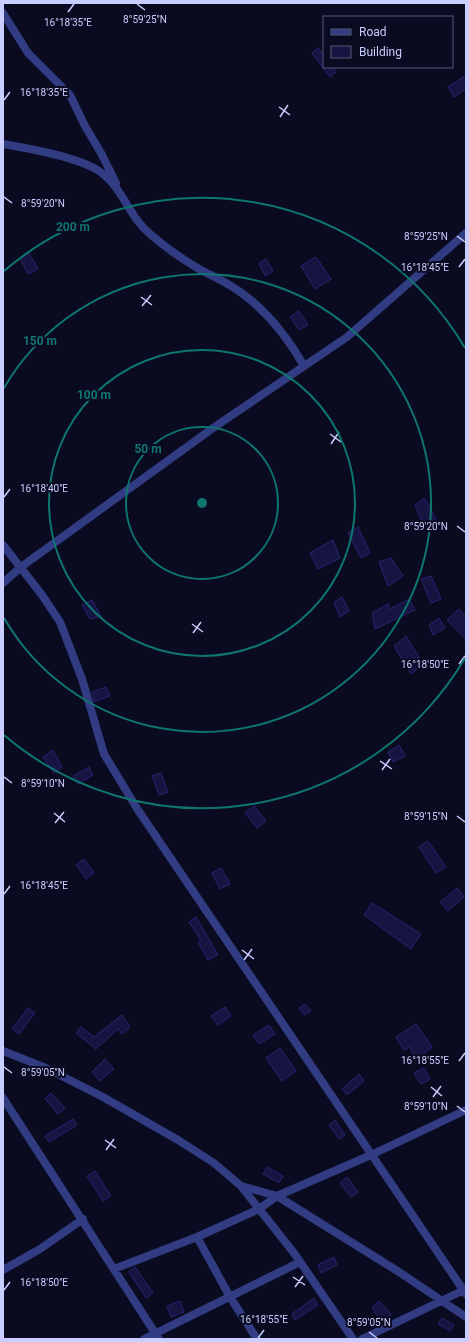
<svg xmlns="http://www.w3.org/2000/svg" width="469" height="1342" viewBox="0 0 469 1342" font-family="Roboto,sans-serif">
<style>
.building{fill:#161542;stroke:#262471}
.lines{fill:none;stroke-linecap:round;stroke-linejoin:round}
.minor{stroke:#313c83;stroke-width:8}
.ticks{fill:none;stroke:#c9cdff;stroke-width:1.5}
.ring{fill:none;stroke:#0f766e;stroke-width:2}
.ticks-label{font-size:10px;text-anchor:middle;fill:#c9cdff;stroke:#0a0b20;stroke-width:4;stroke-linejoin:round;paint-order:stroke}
.centre{fill:#0f766e;stroke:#0a0b20;stroke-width:2}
.ring-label{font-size:12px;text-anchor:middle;font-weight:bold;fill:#0f766e;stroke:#0a0b20;stroke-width:4;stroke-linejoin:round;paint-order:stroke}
</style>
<rect width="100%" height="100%" fill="#0a0b20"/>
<path class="building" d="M318,48L324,56V67H332L336,72L330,77L312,53Z
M466,75V89L454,97L448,87Z
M29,253L38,269L28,274L20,258Z
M316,257L331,279L315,289L301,266Z
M266,259L273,271L265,276L259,263Z
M299,311L308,325L299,330L290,317Z
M425,498L437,522L425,529L415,505Z
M358,527L370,553L361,558L348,533Z
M333,540L340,558L318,569L310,553Z
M391,558L403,576L388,586L379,562Z
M431,576L441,599L431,603L421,579Z
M342,597L349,611L340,617L334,602Z
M409,599L415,610L375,629L372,613L388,604L390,609Z
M92,600L101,616L90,619L82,605Z
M459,609L466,617V639L447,620Z
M439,618L445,628L433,635L429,625Z
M406,636L423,664L411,674L394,646Z
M106,687L110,696L94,702L92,692Z
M399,745L405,756L393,762L388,752Z
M53,750L62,767L54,773L43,757Z
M89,767L93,775L78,784L73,776Z
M161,773L168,792L159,795L152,776Z
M254,806L266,821L257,828L245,813Z
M428,841L446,867L436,873L419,847Z
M84,859L94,873L86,879L76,865Z
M221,868L230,884L220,889L212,873Z
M457,888L464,897L448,911L440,902Z
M372,903L421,934L411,949L364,915Z
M196,917L218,955L208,960L198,942L201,940L189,922Z
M305,1004L311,1011L304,1015L299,1008Z
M225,1007L231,1016L218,1025L211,1016Z
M28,1008L35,1013L19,1034L12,1029Z
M122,1015L130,1027L122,1034L118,1029L96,1049L76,1033L81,1027L94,1037Z
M416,1024L432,1047L416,1060L410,1047L404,1050L396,1037Z
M269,1025L275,1034L259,1044L253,1035Z
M280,1048L296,1071L282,1081L266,1058Z
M105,1059L114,1069L100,1081L92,1072Z
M424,1068L430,1079L421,1084L414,1073Z
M359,1074L364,1081L347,1095L342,1089Z
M51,1093L65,1108L58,1114L45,1099Z
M73,1119L77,1125L49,1142L45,1136Z
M335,1120L345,1135L339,1139L329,1125Z
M267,1167L283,1176L279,1183L263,1174Z
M95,1171L111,1196L103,1201L87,1176Z
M347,1177L358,1192L351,1197L340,1183Z
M334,1257L337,1265L321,1273L318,1265Z
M135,1267L153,1293L146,1298L129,1272Z
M314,1298L318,1305L295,1320L292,1314Z
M180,1301L184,1312L171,1317L167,1306Z
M379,1301L391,1314L387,1320L378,1317L372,1308Z
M442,1318L454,1325L450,1331L438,1324Z"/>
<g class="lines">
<path class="minor" d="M3,13L28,53L70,95L85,126L101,153L116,183
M3,144C27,148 80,158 99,171C123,187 128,216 150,234C165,247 182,259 199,269C208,274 218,278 226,283C260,302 285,333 304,366
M3,545L42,595L60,622L82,679L104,754L138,810L466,1294
M3,583L21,567L213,428L347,337L466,233
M3,1051L46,1068L103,1097L178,1140L214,1163L241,1186L294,1253L353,1339
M3,1098L159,1339
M241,1186L277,1196L399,1272L466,1317
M197,1237L230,1297L257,1339
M114,1269L197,1237L259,1209L277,1196L371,1155L466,1110
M3,1270L40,1249L83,1219
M144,1339L300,1262
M362,1339L466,1289"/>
</g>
<path class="ticks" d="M137,4L145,10M68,12L74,4M4,100L10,92M279,107L290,115M280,117L288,105M4,197L12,203M457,236L465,242M459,267L465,259M141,297L152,305M142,306L151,295M330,434L341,442M331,444L339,432M4,497L10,489M457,526L465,532M192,624L203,632M193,633L201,622M459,664L465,656M380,761L392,769M382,770L390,759M4,777L12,783M54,813L65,822M457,816L465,822M55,823L64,812M4,894L10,886M242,950L254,959M244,960L252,949M459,1061L465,1053M4,1067L12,1073M431,1087L442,1096M433,1097L441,1086M457,1106L465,1112M105,1140L116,1148M106,1150L114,1139M293,1277L305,1285M295,1287L303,1276M4,1290L10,1282M369,1332L377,1338M258,1338L264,1330"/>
<g class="ring">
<circle cx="202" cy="503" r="76"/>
<circle cx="202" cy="503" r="153"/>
<path d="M4 388A229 229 0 1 1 4 618"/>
<path d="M465 658A305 305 0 0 1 4 735M4 271A305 305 0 0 1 465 348"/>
</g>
<g class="ticks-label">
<text x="145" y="23">8°59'25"N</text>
<text x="68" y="26">16°18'35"E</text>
<text x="44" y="96">16°18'35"E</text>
<text x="43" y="207">8°59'20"N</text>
<text x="426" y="240">8°59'25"N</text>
<text x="425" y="271">16°18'45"E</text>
<text x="44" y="492">16°18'40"E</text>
<text x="426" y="530">8°59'20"N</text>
<text x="425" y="668">16°18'50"E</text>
<text x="43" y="787">8°59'10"N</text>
<text x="426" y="820">8°59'15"N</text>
<text x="44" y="889">16°18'45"E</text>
<text x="425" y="1064">16°18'55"E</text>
<text x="43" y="1076">8°59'05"N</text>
<text x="426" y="1110">8°59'10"N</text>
<text x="44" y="1286">16°18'50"E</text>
<text x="264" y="1323">16°18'55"E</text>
<text x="369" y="1326">8°59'05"N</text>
</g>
<circle cx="202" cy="503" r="6" class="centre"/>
<g class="ring-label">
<text x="73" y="231">200 m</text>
<text x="40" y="345">150 m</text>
<text x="94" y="399">100 m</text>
<text x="148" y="453">50 m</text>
</g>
<rect width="469" height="1342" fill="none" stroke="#c9cdff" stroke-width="8"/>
<rect x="323" y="16" width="130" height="52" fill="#0a0b20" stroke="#565979"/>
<rect x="331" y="29" width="20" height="6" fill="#313c83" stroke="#565979"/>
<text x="359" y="36" font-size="12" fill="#c9cdff">Road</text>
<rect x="331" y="46" width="20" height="12" fill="#161542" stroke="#565979"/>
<text x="359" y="56" font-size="12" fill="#c9cdff">Building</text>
</svg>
